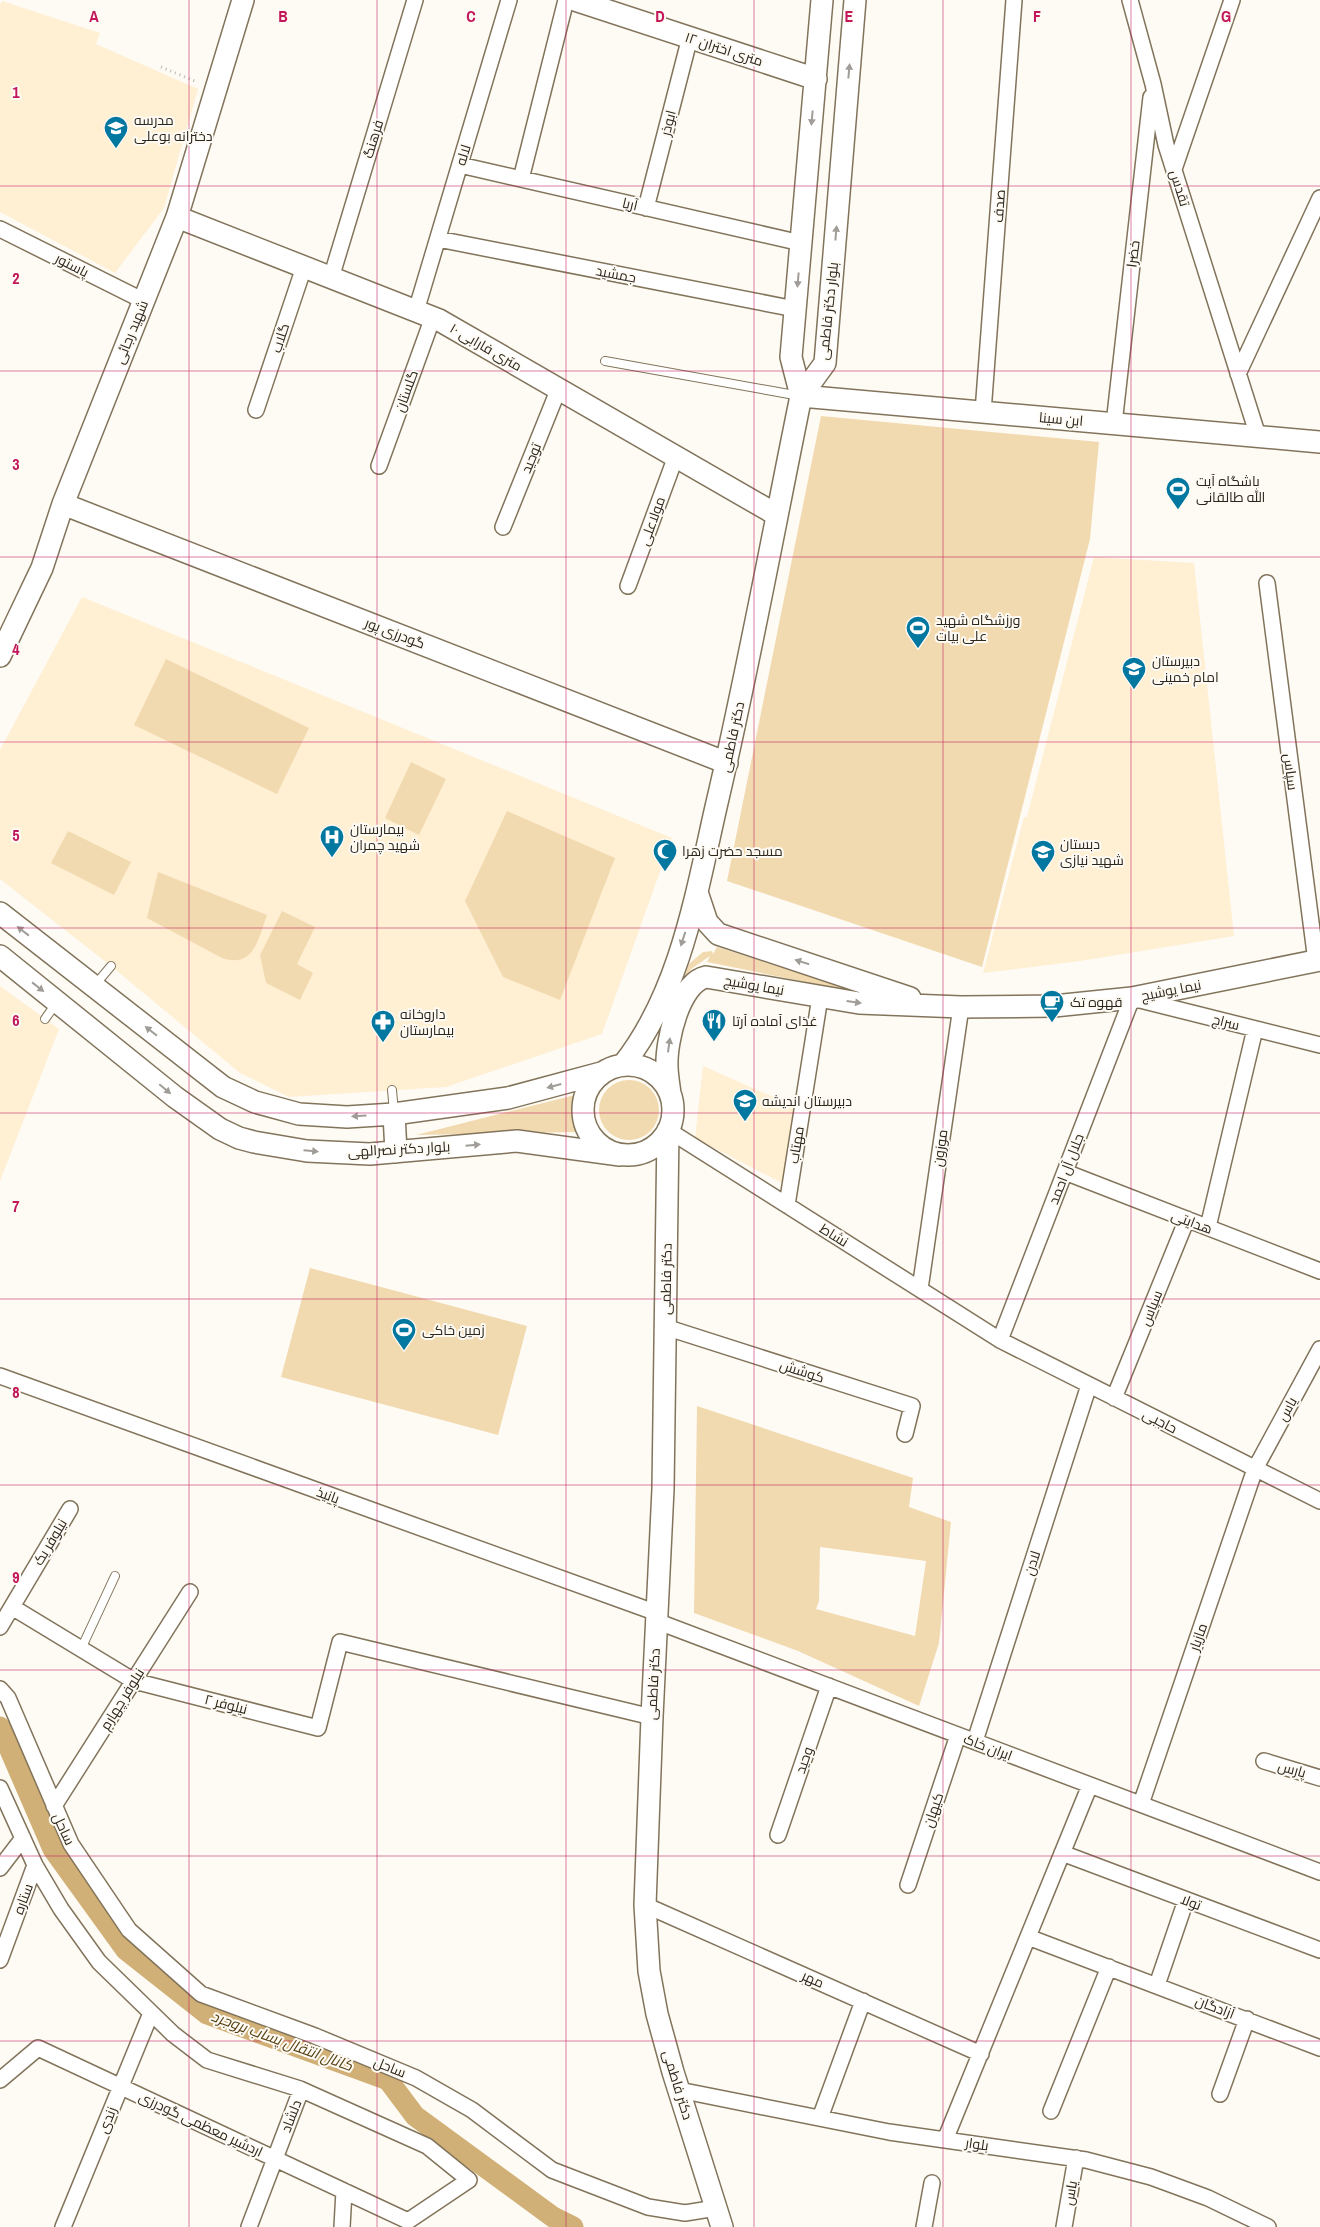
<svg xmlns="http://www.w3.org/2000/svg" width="1320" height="2227" viewBox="0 0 1320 2227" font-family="'Archivo Narrow',Cairo,sans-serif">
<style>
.built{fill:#ffefd3}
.green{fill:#f2dab0;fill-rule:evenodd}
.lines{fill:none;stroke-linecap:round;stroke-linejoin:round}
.canal{stroke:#d0b076;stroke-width:21}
.lane-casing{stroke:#82745b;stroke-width:10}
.street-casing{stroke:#82745b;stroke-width:18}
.secondary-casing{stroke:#82745b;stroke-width:24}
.path{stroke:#bab7af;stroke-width:3;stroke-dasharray:1 4;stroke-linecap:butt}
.lane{stroke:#fff;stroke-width:8}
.street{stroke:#fff;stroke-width:15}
.secondary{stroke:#fff;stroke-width:21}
.oneway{fill:#a09d98}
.grid{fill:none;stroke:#c2185b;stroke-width:1;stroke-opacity:0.55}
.labels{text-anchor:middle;stroke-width:4;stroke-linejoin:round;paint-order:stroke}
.street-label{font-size:14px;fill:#2c261b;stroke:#fefbf5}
.poi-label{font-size:14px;fill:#2c261b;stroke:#fefbf5;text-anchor:start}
.water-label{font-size:15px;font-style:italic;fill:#553f10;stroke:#fefbf5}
.grid-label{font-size:16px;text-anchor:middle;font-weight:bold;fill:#c2185b;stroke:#fefbf5;stroke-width:4;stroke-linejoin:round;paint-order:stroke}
</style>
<rect width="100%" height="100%" fill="#fefbf5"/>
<path class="built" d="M2,1L100,33L96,44L198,89L164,208L115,273L0,212V5Z
M1094,557L1194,563L1234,936L1080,961L983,973L1024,817H1027Z
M82,597L672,838L602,1034L446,1087L289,1097L240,1073L111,966L0,879V750Z
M0,986L59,1029L0,1181Z
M703,1066L796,1107L782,1183L695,1138Z"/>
<path class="green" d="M821,416L1099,442L1090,539L982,967L727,881Z
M166,659L309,728L277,794L134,725Z
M411,762L446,779L419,835L385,818Z
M507,811L615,858L560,1000L503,977L465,901Z
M68,831L131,862L114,895L51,863Z
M158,872L267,915C259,937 254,969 222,958L147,918Z
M282,911L315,927L297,964L313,973L300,1000L266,983L260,955Z
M717,947L869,995L707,962L710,956L691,969L661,1037L689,964L703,952L712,951L713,954Z
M599 1110a30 30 0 1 1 60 0a30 30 0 1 1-60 0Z
M575,1095L577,1132L416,1135Z
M310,1268L527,1326L498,1435L281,1377Z
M697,1406L913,1478L909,1507L951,1522L939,1643L919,1706L798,1651L694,1613ZM820,1547L926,1561L915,1636L816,1609L819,1601Z"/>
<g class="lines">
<path class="canal" d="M0,1727L53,1849L126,1950L207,2014L388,2080L415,2116L553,2217L573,2227"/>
<defs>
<path id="lane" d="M605,361L800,396
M95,985L111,966
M45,1019L57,1002
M392,1090L394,1112
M81,1649L115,1576"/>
<path id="street" d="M1130,0L1153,84L1166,145L1258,436
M460,165L801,243
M1174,169L1232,0
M521,179L566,0
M646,208L690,37
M0,229L144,301
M438,239L795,309
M331,278L415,0
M416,311L509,0
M1238,374L1320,198
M256,410L304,267
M983,412L1014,0
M1114,424L1151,97
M379,466L433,317
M503,527L559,388
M1267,583L1316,961
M628,586L676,456
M668,1130L1000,1340L1320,1501
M1065,1172L1320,1271
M787,1205L820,997
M1208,1227L1255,1029
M920,1289L961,1007
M665,1327L912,1406L905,1434
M1000,1340L1132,998L1320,1045
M0,1376L657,1613
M1114,1398L1187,1219
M12,1607L134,1681L318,1728L340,1642L652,1717
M656,1621L1320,1872
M0,1627L70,1509
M0,1689L8,1698L71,1844L129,1930L201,1994L315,2036L416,2078L472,2110L552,2170L648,2207L685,2213L716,2208
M975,1741L1089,1385
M1264,1761L1320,1778
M0,1788L35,1865L61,1909L99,1962L173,2034L207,2060L300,2089L427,2146L469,2180L408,2221
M1141,1804L1255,1469L1320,1349
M54,1806L190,1592
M778,1835L829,1686
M1062,1853L1320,1950
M0,1868L23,1838
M908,1885L958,1735
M645,1905L981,2054
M1028,1937L1320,2048
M0,1960L35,1865
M1157,1985L1186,1900
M0,2080L38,2048L408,2221
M679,2090L889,2132L1086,2160L1151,2177L1208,2198L1268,2227
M1220,2094L1247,2019
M1051,2111L1109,1967
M820,2118L863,2001
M945,2140L1090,1785
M63,2227L151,2013
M249,2227L301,2090
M342,2227L344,2191
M924,2227L932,2183
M1064,2227L1076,2158"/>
<path id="secondary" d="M575,0L816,79
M177,217L439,320L777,515
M801,396L1320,442
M801,396L791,357L822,0
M63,504L727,763
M0,656L42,568L63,504L177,217L243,0
M697,892L707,922L718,934L910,998
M0,913L223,1087L255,1102L299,1114L347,1117L394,1114L508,1098L601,1073
M0,956L175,1097L220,1129L239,1138L254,1142L307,1151L370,1154L517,1141L620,1155
M583 1110a45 45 0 1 1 90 0a45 45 0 1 1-90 0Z
M623,1065C680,993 696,895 716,807C748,671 773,533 801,396L825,363L855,0
M670,1094C669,1085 667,1075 667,1066C666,1042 679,983 706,977L859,1003L961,1007L1054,1006L1132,998L1320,960
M394,1114L396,1152
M668,1130L663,1489L652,1717L645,1905L649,1971L657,2014L673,2072L722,2227"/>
</defs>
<use href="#lane" class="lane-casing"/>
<use href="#street" class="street-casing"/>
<use href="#secondary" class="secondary-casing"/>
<path class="path" d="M161,67L197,82"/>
<use href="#lane" class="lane"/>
<use href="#street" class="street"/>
<use href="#secondary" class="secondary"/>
</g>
<defs><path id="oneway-solid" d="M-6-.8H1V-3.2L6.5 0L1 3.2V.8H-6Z" transform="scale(1.25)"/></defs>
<g class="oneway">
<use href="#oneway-solid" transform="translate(849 71) rotate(-85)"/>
<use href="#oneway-solid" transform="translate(812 118) rotate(95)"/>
<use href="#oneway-solid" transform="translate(836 233) rotate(-85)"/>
<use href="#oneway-solid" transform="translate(798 280) rotate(95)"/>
<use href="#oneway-solid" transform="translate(23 931) rotate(-142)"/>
<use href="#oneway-solid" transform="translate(683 939) rotate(108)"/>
<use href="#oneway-solid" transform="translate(802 962) rotate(-162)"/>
<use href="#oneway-solid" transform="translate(38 987) rotate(38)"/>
<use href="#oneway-solid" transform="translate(854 1002) rotate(8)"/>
<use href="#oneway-solid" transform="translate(151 1031) rotate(-142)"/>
<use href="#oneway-solid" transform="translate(669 1045) rotate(-82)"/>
<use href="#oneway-solid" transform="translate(554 1086) rotate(165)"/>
<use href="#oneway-solid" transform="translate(165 1089) rotate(40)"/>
<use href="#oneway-solid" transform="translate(359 1116) rotate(177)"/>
<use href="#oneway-solid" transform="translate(473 1145) rotate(-5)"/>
<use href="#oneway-solid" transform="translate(311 1151) rotate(5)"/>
</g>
<path class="grid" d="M189,0V2227M377,0V2227M566,0V2227M754,0V2227M943,0V2227M1131,0V2227M0,186H1320M0,371H1320M0,557H1320M0,742H1320M0,928H1320M0,1113H1320M0,1299H1320M0,1485H1320M0,1670H1320M0,1856H1320M0,2041H1320"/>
<defs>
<symbol id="school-pin" viewBox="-11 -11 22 30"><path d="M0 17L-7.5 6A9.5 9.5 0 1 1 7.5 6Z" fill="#0277a0" stroke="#fefbf5"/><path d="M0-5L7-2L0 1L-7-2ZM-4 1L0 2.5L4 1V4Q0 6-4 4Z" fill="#fff"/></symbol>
<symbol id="stadium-pin" viewBox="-11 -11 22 30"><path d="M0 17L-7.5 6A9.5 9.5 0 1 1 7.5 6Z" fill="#0277a0" stroke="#fefbf5"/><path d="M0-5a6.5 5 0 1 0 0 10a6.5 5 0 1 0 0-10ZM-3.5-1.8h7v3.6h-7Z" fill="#fff"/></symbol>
<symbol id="hospital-pin" viewBox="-11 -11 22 30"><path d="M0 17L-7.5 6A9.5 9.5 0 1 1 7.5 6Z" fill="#0277a0" stroke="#fefbf5"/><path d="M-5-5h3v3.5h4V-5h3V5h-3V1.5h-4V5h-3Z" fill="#fff"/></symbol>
<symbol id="mosque-pin" viewBox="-11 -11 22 30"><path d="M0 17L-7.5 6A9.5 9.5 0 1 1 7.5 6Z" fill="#0277a0" stroke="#fefbf5"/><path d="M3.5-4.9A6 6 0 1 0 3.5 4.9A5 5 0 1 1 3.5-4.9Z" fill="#fff"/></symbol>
<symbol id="cafe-pin" viewBox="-11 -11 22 30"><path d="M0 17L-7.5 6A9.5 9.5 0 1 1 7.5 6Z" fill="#0277a0" stroke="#fefbf5"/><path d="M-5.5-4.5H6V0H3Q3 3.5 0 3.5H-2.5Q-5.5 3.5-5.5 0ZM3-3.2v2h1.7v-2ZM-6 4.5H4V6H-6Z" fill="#fff"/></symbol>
<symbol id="restaurant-pin" viewBox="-11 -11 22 30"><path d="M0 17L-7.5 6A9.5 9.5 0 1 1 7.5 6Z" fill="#0277a0" stroke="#fefbf5"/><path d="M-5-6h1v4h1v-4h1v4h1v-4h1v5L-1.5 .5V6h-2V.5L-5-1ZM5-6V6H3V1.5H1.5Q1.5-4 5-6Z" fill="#fff"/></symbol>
<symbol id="pharmacy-pin" viewBox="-11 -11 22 30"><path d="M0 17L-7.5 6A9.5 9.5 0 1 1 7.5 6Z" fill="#0277a0" stroke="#fefbf5"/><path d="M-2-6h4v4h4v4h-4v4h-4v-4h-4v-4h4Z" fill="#fff"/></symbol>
</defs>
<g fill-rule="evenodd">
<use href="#school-pin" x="102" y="114" width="28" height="38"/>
<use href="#stadium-pin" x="1164" y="475" width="28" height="38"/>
<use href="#stadium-pin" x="904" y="614" width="28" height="38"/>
<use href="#school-pin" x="1120" y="655" width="28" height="38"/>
<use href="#hospital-pin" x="318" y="823" width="28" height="38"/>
<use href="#mosque-pin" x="651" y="837" width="28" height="38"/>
<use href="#school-pin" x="1029" y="838" width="28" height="38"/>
<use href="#cafe-pin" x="1038" y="988" width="28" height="38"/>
<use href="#restaurant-pin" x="700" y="1007" width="28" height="38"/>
<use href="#pharmacy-pin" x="369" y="1008" width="28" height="38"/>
<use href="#school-pin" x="731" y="1087" width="28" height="38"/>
<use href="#stadium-pin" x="390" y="1316" width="28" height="38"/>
</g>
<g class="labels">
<g class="street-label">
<text transform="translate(724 49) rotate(18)" y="5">۱۲ متری اختران</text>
<text transform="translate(668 123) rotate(-76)" y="5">ابوذر</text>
<text transform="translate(373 139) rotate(-73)" y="5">فرهنگ</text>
<text transform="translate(463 155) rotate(-73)" y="5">لاله</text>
<text transform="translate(1180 188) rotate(73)" y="5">تقدس</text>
<text transform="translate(630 204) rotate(13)" y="5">آریا</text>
<text transform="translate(999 206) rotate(-86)" y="5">صدف</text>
<text transform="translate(1133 254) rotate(-83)" y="5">خضرا</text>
<text transform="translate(72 265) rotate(27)" y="5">پاستور</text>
<text transform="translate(616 274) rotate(11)" y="5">جمشید</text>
<text transform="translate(828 311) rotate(-84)" y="5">بلوار دکتر فاطمی</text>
<text transform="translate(131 332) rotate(-68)" y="5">شهید رجائی</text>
<text transform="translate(280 338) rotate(-72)" y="5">گلاب</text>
<text transform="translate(486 347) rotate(30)" y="5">۱۰ متری فارابی</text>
<text transform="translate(406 391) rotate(-70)" y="5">گلستان</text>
<text transform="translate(1061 419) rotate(5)" y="5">ابن سینا</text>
<text transform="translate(531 458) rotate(-68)" y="5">توحید</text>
<text transform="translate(652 521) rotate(-70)" y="5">مولاعلی</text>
<text transform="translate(395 633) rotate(21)" y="5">گودرزی پور</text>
<text transform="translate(732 737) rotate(-78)" y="5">دکتر فاطمی</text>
<text transform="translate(1291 772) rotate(83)" y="5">سپاس</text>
<text transform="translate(754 985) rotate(10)" y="5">نیما یوشیج</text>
<text transform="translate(1171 990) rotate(-11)" y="5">نیما یوشیج</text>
<text transform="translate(1226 1022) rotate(14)" y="5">سراج</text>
<text transform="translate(796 1145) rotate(-81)" y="5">مهتاب</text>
<text transform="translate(940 1148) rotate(-82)" y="5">موزون</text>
<text transform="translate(399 1149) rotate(-3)" y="5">بلوار دکتر نصرالهی</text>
<text transform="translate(1066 1169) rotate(-69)" y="5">جلال آل احمد</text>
<text transform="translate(1192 1222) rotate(21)" y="5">هدایتی</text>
<text transform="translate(834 1235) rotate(32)" y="5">نشاط</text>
<text transform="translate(666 1279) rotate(-89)" y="5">دکتر فاطمی</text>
<text transform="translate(1151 1308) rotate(-68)" y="5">سپاس</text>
<text transform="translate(802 1371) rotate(18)" y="5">کوشش</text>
<text transform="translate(1287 1409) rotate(-61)" y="5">یاس</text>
<text transform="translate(1160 1421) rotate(27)" y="5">حاجبی</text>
<text transform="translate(328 1495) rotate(20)" y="5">پانیذ</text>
<text transform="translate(50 1542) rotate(-59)" y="5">نیلوفر یک</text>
<text transform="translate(1032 1563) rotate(-72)" y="5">لادن</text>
<text transform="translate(1198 1637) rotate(-71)" y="5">مازیار</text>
<text transform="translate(653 1684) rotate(-87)" y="5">دکتر فاطمی</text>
<text transform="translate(122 1699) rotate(-58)" y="5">نیلوفر چهارم</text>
<text transform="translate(226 1704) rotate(14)" y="5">نیلوفر ۲</text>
<text transform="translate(988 1747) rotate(21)" y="5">ایران خاک</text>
<text transform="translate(804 1760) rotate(-71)" y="5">وحید</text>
<text transform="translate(1292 1769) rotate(16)" y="5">پارس</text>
<text transform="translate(933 1810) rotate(-71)" y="5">کیهان</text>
<text transform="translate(64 1829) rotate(65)" y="5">ساحل</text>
<text transform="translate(23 1899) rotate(-70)" y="5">ستاره</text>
<text transform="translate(1191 1902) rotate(21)" y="5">تولا</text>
<text transform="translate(813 1979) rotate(24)" y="5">مهر</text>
<text transform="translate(1215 2007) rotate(21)" y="5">آزادگان</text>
<text transform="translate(390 2067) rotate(22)" y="5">ساحل</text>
<text transform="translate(678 2085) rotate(73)" y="5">دکتر فاطمی</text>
<text transform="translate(291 2116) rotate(-69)" y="5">دلشاد</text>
<text transform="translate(107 2120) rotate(-68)" y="5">زندی</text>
<text transform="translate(201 2124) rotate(25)" y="5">اردشیر معظمی گودرزی</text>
<text transform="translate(977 2144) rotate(8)" y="5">بلوار</text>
<text transform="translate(1070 2193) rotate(-80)" y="5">یاس</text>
</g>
<g class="poi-label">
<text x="134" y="125">مدرسه<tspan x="134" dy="16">دخترانه بوعلی</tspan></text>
<text x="1196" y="486">باشگاه آیت<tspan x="1196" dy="16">الله طالقانی</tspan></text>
<text x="936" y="625">ورزشگاه شهید<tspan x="936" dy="16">علی بیات</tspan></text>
<text x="1152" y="666">دبیرستان<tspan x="1152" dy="16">امام خمینی</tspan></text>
<text x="350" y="834">بیمارستان<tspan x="350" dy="16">شهید چمران</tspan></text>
<text x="1060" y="849">دبستان<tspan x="1060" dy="16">شهید نیازی</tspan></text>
<text x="682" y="856">مسجد حضرت زهرا</text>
<text x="1070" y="1007">قهوه تک</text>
<text x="400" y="1019">داروخانه<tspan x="400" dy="16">بیمارستان</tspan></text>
<text x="732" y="1026">غذای آماده آرتا</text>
<text x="762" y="1106">دبیرستان اندیشه</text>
<text x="422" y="1335">زمین خاکی</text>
</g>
<g class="water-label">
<text transform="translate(282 2041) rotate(20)" y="5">کانال انتقال پساب بروجرد</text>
</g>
</g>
<g class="grid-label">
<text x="94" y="22">A</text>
<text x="283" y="22">B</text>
<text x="471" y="22">C</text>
<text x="660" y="22">D</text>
<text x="849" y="22">E</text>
<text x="1037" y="22">F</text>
<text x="1226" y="22">G</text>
<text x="16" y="98">1</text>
<text x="16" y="284">2</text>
<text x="16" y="470">3</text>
<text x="16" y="655">4</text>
<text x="16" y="841">5</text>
<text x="16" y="1026">6</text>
<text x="16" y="1212">7</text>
<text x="16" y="1398">8</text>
<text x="16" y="1583">9</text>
</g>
</svg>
